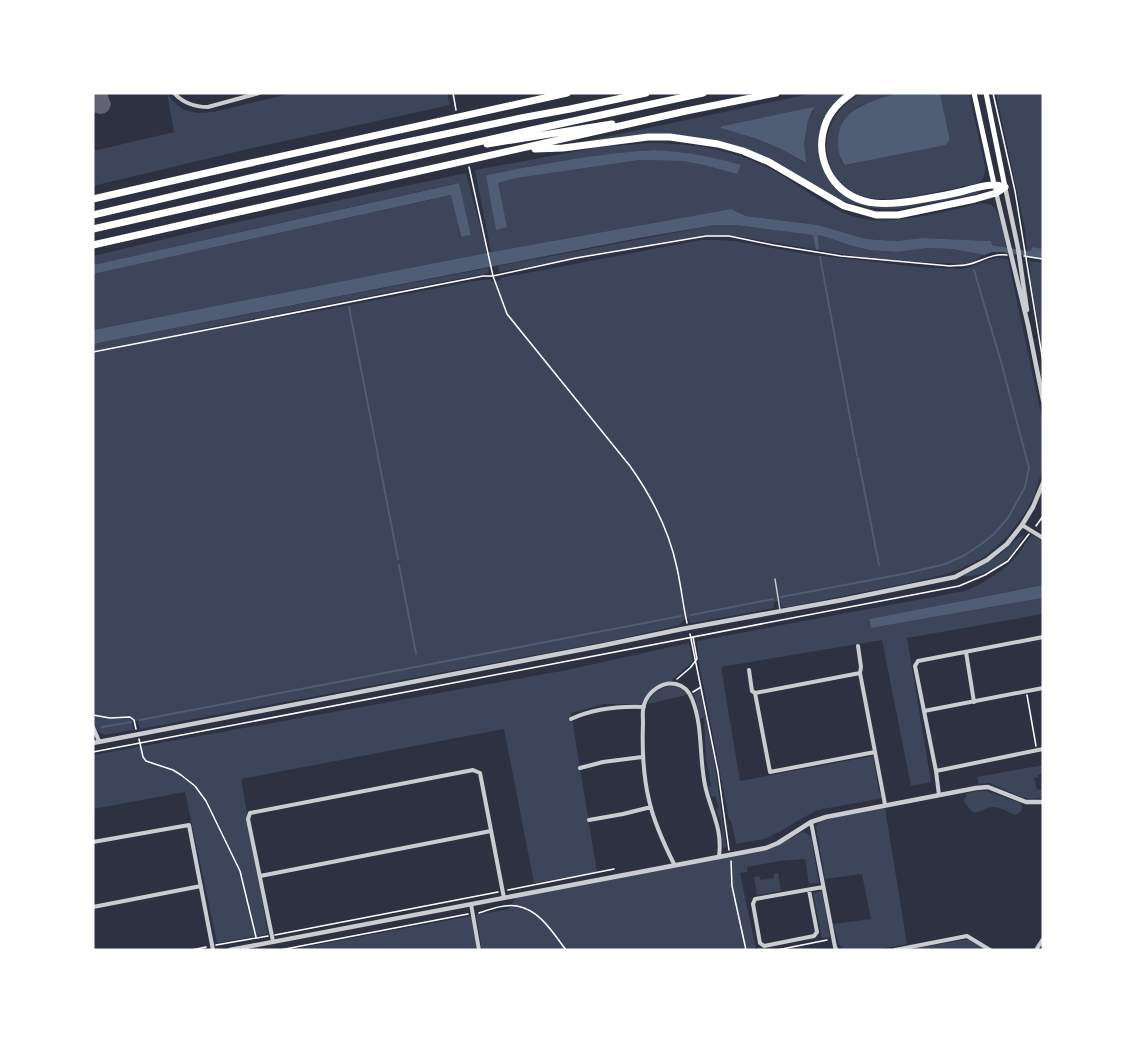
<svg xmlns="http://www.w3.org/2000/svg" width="1136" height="1043" viewBox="0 0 1136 1043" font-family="'Exo 2',sans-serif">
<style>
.green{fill:#3c4559;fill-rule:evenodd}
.water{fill:#4f5d75}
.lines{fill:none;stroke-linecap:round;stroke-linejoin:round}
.stream{stroke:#4f5d75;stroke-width:2}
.building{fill:#626471}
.path{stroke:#fff;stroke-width:1.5}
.service{stroke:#caccd0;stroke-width:1.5}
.minor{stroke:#caccd0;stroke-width:4}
.tertiary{stroke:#caccd0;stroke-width:4.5}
.secondary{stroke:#fff;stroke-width:5}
.motorway{stroke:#fff;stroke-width:7}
</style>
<rect width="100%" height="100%" fill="#2d3142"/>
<path class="green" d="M167,93L173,101L184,110L198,113L213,112L293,93H447L450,105L248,149L93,186V151L174,132Z
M814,93H848L832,106L826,117L823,166C831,175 841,191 850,198C874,218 947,197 977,191L978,194L898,209H883L867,207L849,203L832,197L741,148L640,135L582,142ZM814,110L808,122L804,143L805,163L781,149L757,139L721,128Z
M864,93H898L878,99L857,107L839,151L841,161L846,165L945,145L950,140L940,93H969L985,167C986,176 983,180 976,184C947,189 893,204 866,197C814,182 814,113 864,93Z
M996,93H1043V249L1032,247L1031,250L1027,251L1025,229Z
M650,143C694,143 735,150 774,171C806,188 835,217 872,220C904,223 950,210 982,203C985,204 989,204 991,205C1001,211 1004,237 1006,247L992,245L991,241L922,238L898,241L866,239L818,225L746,216L731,209L491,252L475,170L600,147ZM654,150L708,166L683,161L640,160L517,178L497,183L496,230L486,177L487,175C542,164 598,153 654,150Z
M466,173L486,248V253L93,330V274L452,195L460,237L471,234L458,183L93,265V256L228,224Z
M715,225H735L814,235L816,249L819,248L818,235L829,238L849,245L869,250L896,252L929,248L952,249L983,255L972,262L963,264L878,260L741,237L707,235L499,272L498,266Z
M701,240H718L735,241L806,254L918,267L962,269L971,267L988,260L998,258L1008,259L1043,423V467L1034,497L1025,513L1007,537L994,549L981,559L958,570L943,575L909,583L788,607H782L780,601L774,602V608L693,623H690L688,618L684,619L680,625L610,641L140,729L138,721L132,722L133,730L104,735L99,732L97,729H93V344L488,268L489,273L385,293L176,334L324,310L474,281L491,279L492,282L501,280L500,278Z
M1029,259L1031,261L1043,263V351L1031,283Z
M1025,535C1020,541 1016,549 1011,555C1000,567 979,578 963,576L998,556L1019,537Z
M1032,535L1043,541V585L869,619L871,628L1043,598V614L907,638L931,782L911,786L882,640L721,667L740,781L873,756L879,792L883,798L818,810L804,817L781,831L764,839L736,844L731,821L729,819L699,664L697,641L965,591C981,584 1003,572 1014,559C1020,552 1025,543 1032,535Z
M689,643L693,661L671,681L653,688L642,704H604L571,713L597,872L534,883L504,729L241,779L268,934L217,943L185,792L93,809V755L567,670Z
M671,686L678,687L686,693L687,695L648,704C651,693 660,688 671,686Z
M700,689L714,758L726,847L723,848L721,822L716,809L719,808L715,796L712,797L708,787L711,786L706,758L704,718H700L694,694Z
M1043,765V773L1038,775V777L1034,778L1037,790L1043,789V797L1030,799L1021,797L989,783L979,784L977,777Z
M977,791H986L1020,803L1022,807C1021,812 1020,813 1015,815C1009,812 998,806 992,807C984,808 981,813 973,812L966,805L964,800L967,793Z
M885,808L907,944L875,950H844L839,944L833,924L871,919L862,874L825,879L816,827L819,822L836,817Z
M802,832L806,833L811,837L819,883L809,884L805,859L780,861L747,867V872L740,873L756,950H482L476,915L509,909L516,897L773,847Z
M778,873L781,891L757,895L754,877L759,876L761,880L774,878V874Z
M822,891L830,937L822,938L813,893Z
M471,916L477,950H289Z
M963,940H969L986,950H968L966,949L964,950H906Z"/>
<path class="water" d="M898,93H940L950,140L946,145L845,165C840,159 838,152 838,143C837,109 871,101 898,93Z
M814,107L808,121L804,143L806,163L781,149L757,139L721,128V127L723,126Z
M654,150C686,152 710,156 741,165L737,174L708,166L683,161L640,160L517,178L498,183L507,227L496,230L486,177L487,175C542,164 598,153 654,150Z
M459,183L471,235L461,237L451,195L93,274V265Z
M731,209L746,216L818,225L866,239L897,241L922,238L991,241L992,245L1027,251L1031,250L1032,247L1043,249V258L1001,252H992L984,255L952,249L929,248L896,252L869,250L849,245L829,238L818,235L819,249H816L813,235L735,225H715L639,238L93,344V330L486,253Z
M1043,585V598L871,628L869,619Z"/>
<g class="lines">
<path class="stream" d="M820,257L857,455
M349,307L398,559
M858,458L879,565
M399,565L416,654
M781,597L903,574L945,564L963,556L980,545L994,534L1008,518L1025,487L1029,468L1003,369L974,270
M691,615L773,599
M140,720L681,616
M102,727L131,722"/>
</g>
<path class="building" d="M93,93H107L111,104L109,110L105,113L100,114L93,112Z"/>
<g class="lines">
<path class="path" d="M453,93L456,110
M993,93L1015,191L1043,362
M469,167L493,276L507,314L630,466C652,497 669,530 677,568C681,586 683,605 687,623
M1024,256L1043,259
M93,352L483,276H493L576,258L706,236H729L773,245L841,256L950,266C955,265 960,266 965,265C980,263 990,253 1007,255
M1036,526L1043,516V504
M690,634L718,772L729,850
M677,679L690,668L697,659L693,637
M693,692L701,687
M1027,695L1036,746
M93,715L110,718L130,717L134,720L136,729
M139,739L143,757L146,761L173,770L181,775L195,786L206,801L240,871L256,937
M93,752L959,586L985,575L1008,561L1029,534
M731,861L732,886L746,950
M508,890L614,869
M479,913C491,909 504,904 517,906C540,910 553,933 566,950
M275,935L498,892
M216,945L268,936
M192,950L206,947
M280,950L468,914
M777,950L827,940"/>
<path class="service" d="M775,579L780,610"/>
<path class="minor" d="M174,93C183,103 195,107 208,107L259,93
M1022,525L1043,538
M858,646L861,667L860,673
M966,652L974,702
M749,670L752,691L755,693
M924,711L1043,688
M571,719C593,709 619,706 644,707
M93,727L99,741
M875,752L770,772L755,693L860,673C868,715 876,757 884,799L885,805
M580,768L603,762L642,757
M936,771L1043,749
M939,795L936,771L915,666L918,661L1043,637
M589,820L623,814L651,807
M811,822L835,947L837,950
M93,842L189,825L213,950
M674,864C664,844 654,823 649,800C643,775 642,749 643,723C643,717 642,710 644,705C648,691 663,681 676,684C684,686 689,691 692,699C703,726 699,756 705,785C710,810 723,828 719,856
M260,876L491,831
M809,890L817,932L814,936L764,946L760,943L753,904L755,899C778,895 801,891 823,887
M471,904L479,950
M93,907L201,886
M273,941L248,819L250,813L473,770L480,773L504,898
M895,950L967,936L990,950
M1036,950L1043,939"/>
<path class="tertiary" d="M994,184L1028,325L1043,400
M1005,187L1018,248L1027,310
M93,743L600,646L682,629L842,600L955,577L987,560L1007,544L1022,525L1033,507L1043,483
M230,950L766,848L778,843L811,822L826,817L976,788L988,787L1026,802H1043"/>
<path class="secondary" d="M974,93L994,184
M986,93L1005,187"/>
<path class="motorway" d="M852,93C837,103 826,116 823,133C819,150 824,168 834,181C857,210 892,205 924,199C936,197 948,195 960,192C977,188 989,182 1005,187
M487,144L612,124
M535,149L563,148L648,137H670L718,144L743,151L769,162L844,206L876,215H898L975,199L996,193L1005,187
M93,199L237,166L567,93
M93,215L374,149L521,118L570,109L646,93
M93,229L527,131L703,93
M93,245L686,111L776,93"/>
</g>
<rect width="1136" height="1043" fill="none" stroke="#ffffff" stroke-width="189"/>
</svg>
